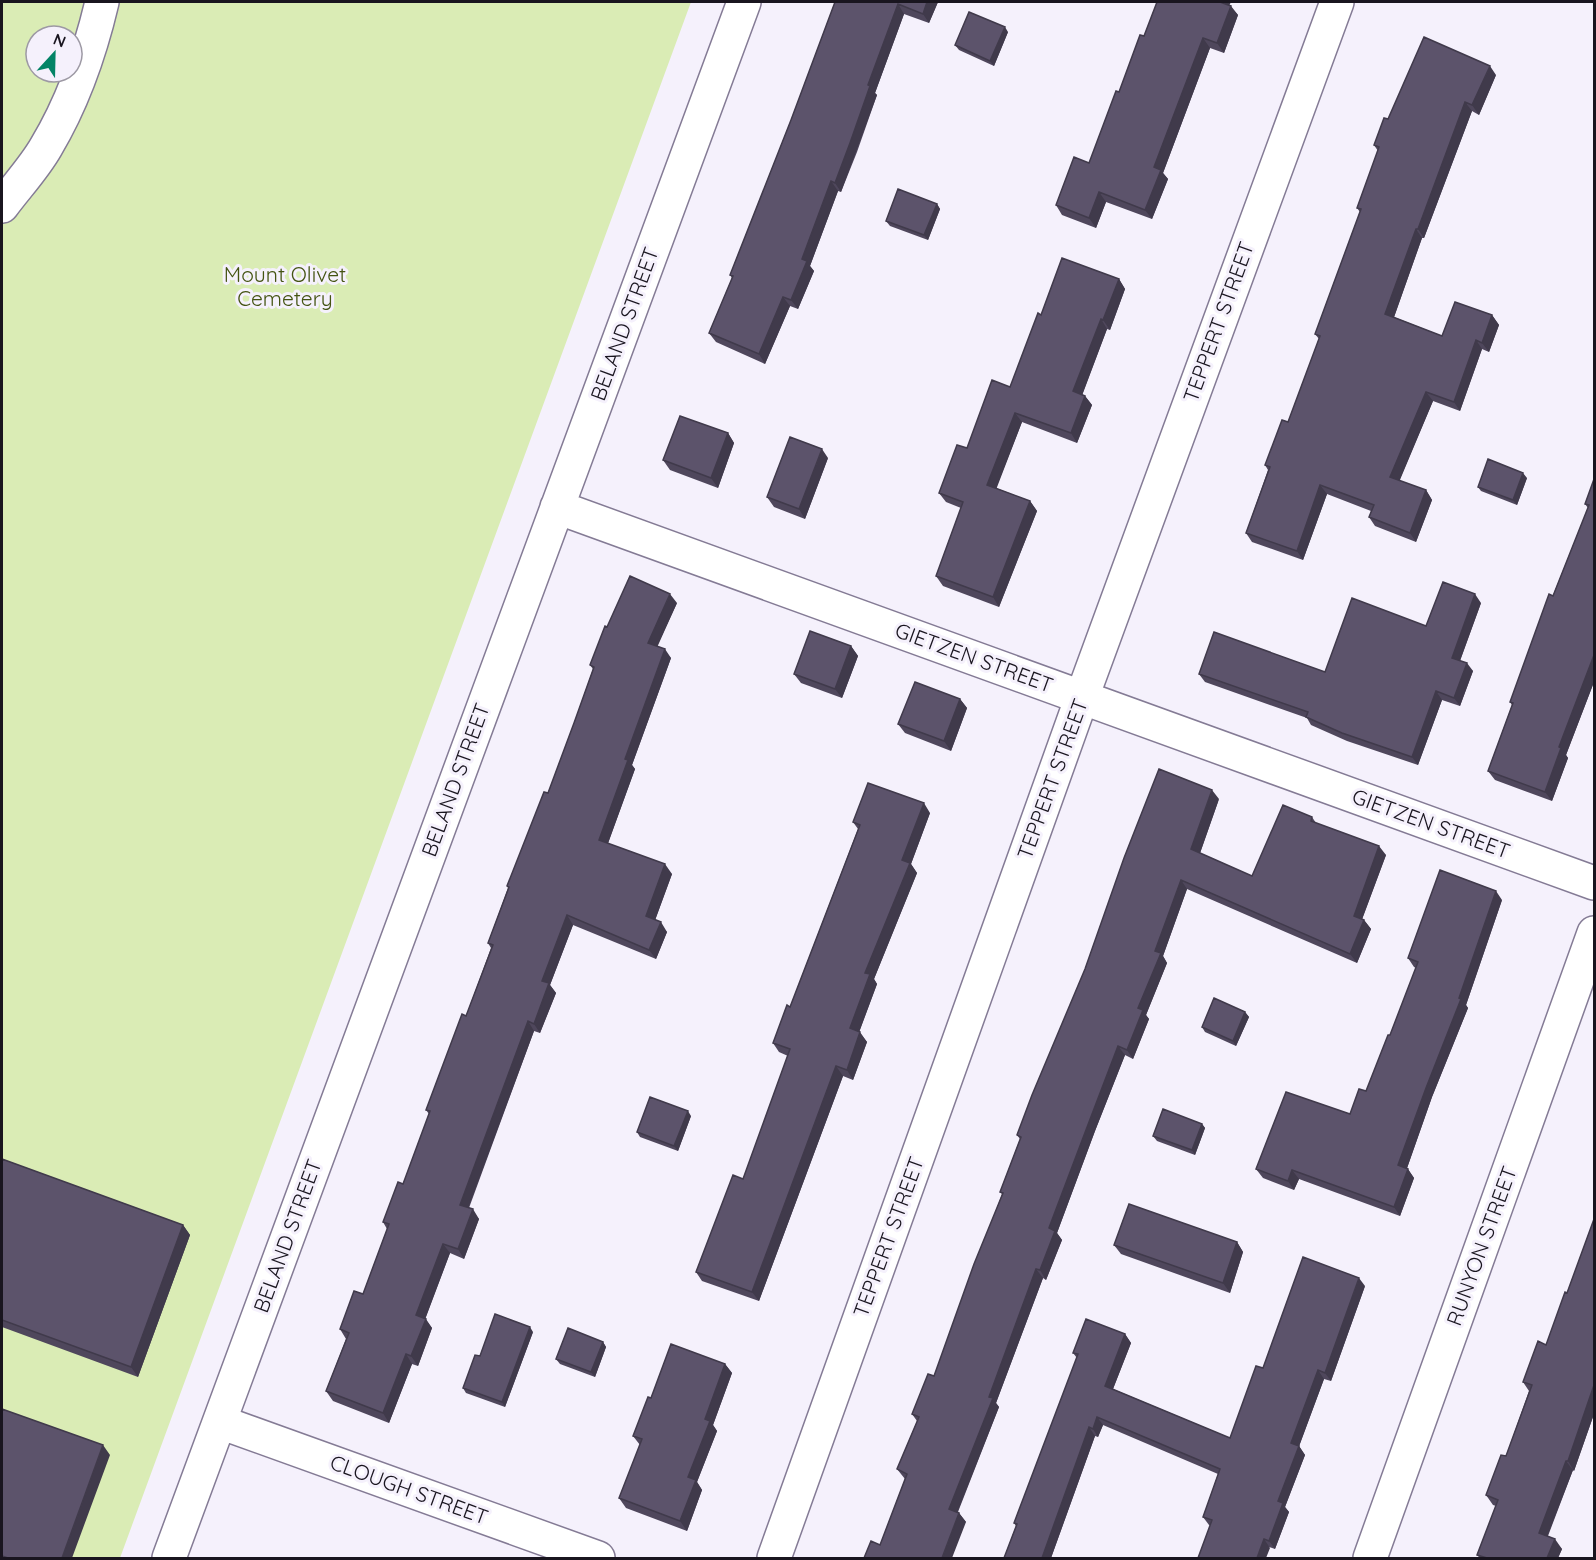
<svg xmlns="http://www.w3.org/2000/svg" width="1596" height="1560" viewBox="0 0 1596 1560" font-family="Quicksand,sans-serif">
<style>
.green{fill:#daecb5;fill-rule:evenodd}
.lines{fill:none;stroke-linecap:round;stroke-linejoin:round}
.minor-casing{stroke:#847b95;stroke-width:36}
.minor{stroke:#fff;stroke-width:33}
.wall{fill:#4f475c}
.shaded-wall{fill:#403a4b}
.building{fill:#5c536b;stroke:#403a4b;stroke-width:1.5}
.labels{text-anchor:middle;stroke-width:6;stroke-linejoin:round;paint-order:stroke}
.park-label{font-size:21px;fill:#445412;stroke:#f5f1fc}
.street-label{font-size:21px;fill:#19151f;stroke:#f5f1fc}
</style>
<rect width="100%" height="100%" fill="#f5f1fc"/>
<path class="green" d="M2,2H691L120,1558H2ZM36,36H72V72H36Z"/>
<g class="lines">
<defs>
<path id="minor" d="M2,206C16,187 34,168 46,147C73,102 90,53 102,2
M557,507L1594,883
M220,1422L598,1558
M169,1558L744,2
M774,1558L1082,697L1337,2
M1370,1558L1594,933"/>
</defs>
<use href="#minor" class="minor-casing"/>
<use href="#minor" class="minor"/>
</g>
<path class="wall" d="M835,2H938L929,23L904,14L875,93L877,95L857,152L841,192L838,191L810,266L814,271L798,309L790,306L765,364L716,342L709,333L732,278L730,275L791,120Z
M1157,2H1231L1229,5L1238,15L1224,53L1210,48L1163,173L1168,179L1152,219L1106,202L1096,228L1062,215L1056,205L1089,163L1119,92L1144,36Z
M1008,32L994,66L959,50L955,45Z
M1496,75L1479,115L1472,111L1424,238H1422L1394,317L1442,336L1492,315L1499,325L1489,352L1482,349L1460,411L1433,401L1399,481L1426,490L1432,500L1416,542L1375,526L1369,517L1371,511L1327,494L1303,560L1252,542L1246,533L1268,470L1265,465L1288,422L1319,339L1315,334L1360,212L1357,208L1378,151L1374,145L1388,119Z
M937,204L940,209L928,240L890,226L886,221Z
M1119,279L1125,289L1110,330L1107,329L1082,395L1085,396L1092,405L1077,443L1022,422L996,488L1030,501L1037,511L999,607L943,586L936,576L961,508L946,502L939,493L967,448L1010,387Z
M728,433L734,443L718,488L670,470L663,460Z
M828,458L805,519L774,507L767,497Z
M1527,478L1517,505L1481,491L1478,487Z
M1594,479V682L1566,755L1568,758L1552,801L1495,780L1488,771L1512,705L1510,702L1588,508L1585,504Z
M677,603L657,646L671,658L632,765L635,769L608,843L672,874L655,920L667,932L656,959L573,925L550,985L556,993L540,1033L534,1031L469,1208L479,1219L464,1259L450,1253L425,1319L432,1328L418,1366L412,1364L389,1423L333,1401L326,1391L346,1339L340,1329L363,1294L387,1229L383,1222L403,1184L429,1114L426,1110L466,1016L491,948L488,943L508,888L507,886L548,793L574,723L593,669L590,665L607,627Z
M1481,603L1460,661L1473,671L1460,706L1442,700L1418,765L1347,741L1311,725L1307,718L1205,682L1199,674L1325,672L1426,626Z
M851,646L858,656L842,698L801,683L794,674Z
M960,699L967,708L951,751L905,733L898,724Z
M1219,799L1200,853L1252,876L1312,817L1316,823L1386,855L1362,919L1364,920L1371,929L1357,963L1187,889L1163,956L1167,963L1146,1015L1149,1019L1133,1059L1125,1055L1095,1131L1057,1233L1062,1240L1046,1280L1043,1278L996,1403L999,1407L958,1512L959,1513L966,1522L880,1545L905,1479L897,1469L917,1421L912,1414L934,1376L1002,1194L1000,1192L1020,1139L1017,1135Z
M930,813L911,864L917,873L874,979L877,984L859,1032L867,1042L853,1080L843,1076L759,1301L702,1281L696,1272L743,1179L788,1056L779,1052L773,1043L790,1007L858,829L853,822Z
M1502,900L1466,1005L1468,1008L1432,1097L1407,1168L1414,1178L1400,1216L1299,1179L1294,1190L1263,1178L1256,1169L1350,1114L1366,1091L1390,1035L1416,968L1414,967L1408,958Z
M1245,1012L1249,1017L1236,1046L1205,1032L1202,1027Z
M691,1116L678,1151L640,1137L637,1132Z
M1202,1124L1205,1128L1195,1155L1157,1141L1153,1136Z
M2,1159L183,1225L190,1235L138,1377L2,1327Z
M1594,1219V1414L1574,1471L1573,1470L1548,1536L1562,1549L1558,1558H1480L1477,1555L1496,1506L1493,1505L1486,1495L1506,1456L1529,1391L1523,1382L1546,1345L1567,1293Z
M1237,1242L1243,1252L1230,1293L1121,1254L1114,1245Z
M1365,1286L1331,1381L1324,1379L1299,1446L1305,1455L1285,1507L1289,1512L1275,1549L1209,1525L1203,1517L1218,1474L1103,1425L1098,1437L1095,1436L1051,1558H1004L1016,1526L1014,1523L1077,1358L1073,1353L1125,1334L1131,1343L1113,1389L1230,1438L1263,1368Z
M533,1332L505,1407L466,1393L463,1388L480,1356Z
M603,1342L606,1347L595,1377L560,1364L556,1359Z
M725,1364L732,1373L713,1425L717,1431L697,1482L702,1490L687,1531L626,1508L619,1498L640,1445L633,1436L651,1398Z"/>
<path class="shaded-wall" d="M927,2H938L929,23L923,14Z
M1220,2H1231L1226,11Z
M898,4L904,14L875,93L877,95L841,192L835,183L868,85Z
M1231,6L1238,15L1224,53L1217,43Z
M1005,27L1008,32L994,66L990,61Z
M1203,38L1210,48L1163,173L1168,179L1152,219L1145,210L1154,167Z
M1490,66L1496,75L1479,115L1472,105Z
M1465,102L1472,111L1424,238L1418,229Z
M831,181L838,191L810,266L814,271L798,309L791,300L802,259Z
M1099,192L1106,202L1096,228L1089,218Z
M937,204L940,209L928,240L924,235Z
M1416,229L1422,238L1392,323L1385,314Z
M1119,279L1125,289L1110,330L1103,320Z
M783,297L790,306L765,364L759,354Z
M1492,315L1499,325L1489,352L1482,343Z
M1101,319L1107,329L1080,401L1073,391Z
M1476,340L1482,349L1460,411L1454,402Z
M1426,392L1433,401L1397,487L1390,477Z
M1085,396L1092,405L1077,443L1071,433Z
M1015,413L1022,422L994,495L987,485Z
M728,433L734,443L718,488L711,478Z
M822,449L828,458L805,519L799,509Z
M1523,473L1527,478L1517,505L1513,500Z
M1320,485L1327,494L1303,560L1297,551Z
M1426,490L1432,500L1416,542L1410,533Z
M1030,501L1037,511L999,607L993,597Z
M670,594L677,603L655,652L648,643Z
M1475,594L1481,603L1458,666L1452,658Z
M851,646L858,656L842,698L835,689Z
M665,649L671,658L632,765L635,769L606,849L599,840L625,759Z
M1594,655V682L1566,755L1568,758L1552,801L1545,792L1559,747Z
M1467,663L1473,671L1460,706L1454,698Z
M1436,691L1442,700L1418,765L1412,757Z
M960,699L967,708L951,751L944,741Z
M1212,790L1219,799L1198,859L1191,849Z
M924,803L930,813L911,864L917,873L874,979L877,984L857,1038L850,1028L865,973L902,860Z
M1379,846L1386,855L1360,925L1354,916Z
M665,864L672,874L653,926L646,916Z
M1181,880L1187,889L1163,956L1167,963L1146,1015L1149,1019L1133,1059L1127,1050L1155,951Z
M1496,891L1502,900L1466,1005L1468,1008L1432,1097L1405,1174L1398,1165L1459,998Z
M567,915L573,925L550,985L556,993L540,1033L534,1024L542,981Z
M1364,920L1371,929L1357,963L1350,954Z
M661,922L667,932L656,959L649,950Z
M1245,1012L1249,1017L1236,1046L1233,1041Z
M528,1021L534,1031L466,1214L460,1205Z
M860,1032L867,1042L853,1080L847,1070Z
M1118,1046L1125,1055L1095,1131L1057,1233L1062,1240L1046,1280L1040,1270L1049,1228L1089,1122Z
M836,1066L843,1076L759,1301L752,1292Z
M688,1111L691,1116L678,1151L674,1146Z
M1202,1124L1205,1128L1195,1155L1192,1150Z
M1408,1169L1414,1178L1400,1216L1394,1207Z
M1292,1170L1299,1179L1294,1190L1288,1181Z
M473,1209L479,1219L464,1259L458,1249Z
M183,1225L190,1235L138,1377L131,1367Z
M1237,1242L1243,1252L1230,1293L1223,1283Z
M443,1244L450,1253L423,1325L416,1315Z
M1036,1269L1043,1278L996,1403L999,1407L955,1518L949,1509L989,1397Z
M1359,1278L1365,1286L1331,1381L1325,1373Z
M426,1319L432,1328L418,1366L411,1356Z
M530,1327L533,1332L505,1407L502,1402Z
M1125,1334L1131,1343L1111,1394L1105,1386Z
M603,1342L606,1347L595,1377L591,1372Z
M406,1354L412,1364L389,1423L383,1413Z
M725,1364L732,1373L713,1425L717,1431L697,1482L702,1490L687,1531L680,1521L688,1477L705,1419Z
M1318,1370L1324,1379L1297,1452L1291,1443Z
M1594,1385V1414L1574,1471L1568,1461Z
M1097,1417L1103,1425L1098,1437L1093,1429Z
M1089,1427L1095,1436L1051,1558H1042Z
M103,1445L110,1455L72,1558H62Z
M1299,1446L1305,1455L1285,1507L1289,1512L1275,1549L1269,1541L1278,1501Z
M1566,1461L1573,1470L1545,1542L1539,1533Z
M959,1513L966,1522L952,1558H942Z
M1264,1539L1270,1548L1266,1558H1257Z
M1555,1539L1562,1549L1558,1558H1547Z"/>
<path class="building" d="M835,2H927L923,14L898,4L868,85L870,86L850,143L835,183L831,181L802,259L807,261L791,300L783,297L759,354L709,333L733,276L730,275L791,120Z
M1157,2H1220L1231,6L1217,43L1203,38L1154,167L1161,170L1145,210L1099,192L1089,218L1056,205L1074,157L1089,163L1116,91L1119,92L1140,35L1144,36Z
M969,12L1005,27L990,61L955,45Z
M1424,37L1490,66L1472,105L1465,102L1418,229H1416L1385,314L1442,336L1455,302L1492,315L1482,343L1476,340L1454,402L1426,392L1390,477L1426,490L1410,533L1369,517L1374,505L1320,485L1297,551L1246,533L1270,467L1265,465L1282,420L1288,422L1320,336L1315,334L1361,209L1357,208L1379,147L1374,145L1384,118L1388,119Z
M898,189L937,204L924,235L886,221Z
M1062,258L1119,279L1103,320L1101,319L1073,391L1085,396L1071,433L1015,413L987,485L1030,501L993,597L936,576L963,502L939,493L957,445L967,448L992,380L1010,387L1038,313L1041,315Z
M680,416L728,433L711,478L663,460Z
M790,437L822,449L799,509L767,497Z
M1488,459L1523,473L1513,500L1478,487Z
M1594,479V655L1559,747L1561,748L1545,792L1488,771L1513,703L1510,702L1549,594L1553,596L1589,505L1585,504Z
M630,576L670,594L648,643L665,649L625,759L628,760L599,840L665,864L646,916L661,922L649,950L567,915L542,981L549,983L534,1024L528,1021L460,1205L473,1209L458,1249L443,1244L416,1315L426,1319L411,1356L406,1354L383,1413L326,1391L349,1333L340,1329L354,1291L363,1294L389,1224L383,1222L398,1182L403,1184L430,1111L426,1110L462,1014L466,1016L493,945L488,943L509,887L507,886L544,792L548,793L574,723L594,667L590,665L605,626L607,627Z
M1443,582L1475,594L1452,658L1467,663L1454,698L1436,691L1412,757L1342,733L1306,717L1308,712L1199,674L1214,632L1325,672L1352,598L1426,626Z
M810,631L851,646L835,689L794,674Z
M915,682L960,699L944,741L898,724Z
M1159,769L1212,790L1191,849L1252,876L1283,805L1312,817L1311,821L1379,846L1354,916L1364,920L1350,954L1181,880L1155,951L1161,953L1138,1008L1143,1010L1127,1050L1118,1046L1089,1122L1049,1228L1055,1231L1040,1270L1036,1269L989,1397L993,1398L949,1509L959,1513L942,1558H864L871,1541L880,1545L907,1474L897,1469L919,1417L912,1414L928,1374L934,1376L974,1264L1003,1193L1000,1192L1021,1137L1017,1135L1032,1095L1085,969L1124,858Z
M868,783L924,803L902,860L910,863L865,973L870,974L850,1028L860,1032L847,1070L836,1066L752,1292L696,1272L733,1175L743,1179L790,1049L773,1043L787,1005L790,1007L860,825L853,822Z
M1440,870L1496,891L1459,998L1461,999L1426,1088L1398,1165L1408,1169L1394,1207L1292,1170L1288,1181L1256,1169L1286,1092L1350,1114L1359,1089L1366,1091L1388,1035H1390L1418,962L1408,958Z
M1214,998L1245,1012L1233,1041L1202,1027Z
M650,1097L688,1111L674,1146L637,1132Z
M1163,1109L1202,1124L1192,1150L1153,1136Z
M2,1159L183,1225L131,1367L2,1320Z
M1129,1204L1237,1242L1223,1283L1114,1245Z
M1594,1219V1385L1568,1461H1566L1539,1533L1555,1539L1547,1558H1487L1477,1555L1498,1500L1486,1495L1501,1455L1506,1456L1532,1385L1523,1382L1538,1341L1546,1345L1565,1292L1567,1293Z
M1303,1257L1359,1278L1325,1373L1318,1370L1291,1443L1299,1446L1278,1501L1283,1503L1269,1541L1264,1539L1257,1558H1198L1212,1520L1203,1517L1220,1469L1097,1417L1093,1429L1089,1427L1042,1558H1004L1017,1524L1014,1523L1078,1354L1073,1353L1086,1319L1125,1334L1105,1386L1230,1438L1256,1366L1263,1368Z
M495,1314L530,1327L502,1402L463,1388L475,1355L480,1356Z
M568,1328L603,1342L591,1372L556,1359Z
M671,1344L725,1364L705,1419L710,1421L688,1477L696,1480L680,1521L619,1498L642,1439L633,1436L648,1397L651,1398Z
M2,1409L103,1445L62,1558H8L2,1556Z"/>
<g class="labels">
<g class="park-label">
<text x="285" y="282">Mount Olivet<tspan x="285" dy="24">Cemetery</tspan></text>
</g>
<g class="street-label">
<text transform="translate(1219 322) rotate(-70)" y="7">TEPPERT STREET</text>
<text transform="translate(625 324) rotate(-70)" y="7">BELAND STREET</text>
<text transform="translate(974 658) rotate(20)" y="7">GIETZEN STREET</text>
<text transform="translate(1053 779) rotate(-70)" y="7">TEPPERT STREET</text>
<text transform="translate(456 780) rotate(-70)" y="7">BELAND STREET</text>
<text transform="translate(1431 824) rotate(20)" y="7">GIETZEN STREET</text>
<text transform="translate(288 1236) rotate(-70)" y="7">BELAND STREET</text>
<text transform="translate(889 1237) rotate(-70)" y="7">TEPPERT STREET</text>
<text transform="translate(1482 1246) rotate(-70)" y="7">RUNYON STREET</text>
<text transform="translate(409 1490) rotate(20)" y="7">CLOUGH STREET</text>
</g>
</g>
<rect width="1596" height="1560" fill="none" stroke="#19151f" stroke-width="6"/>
<g transform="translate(54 54) rotate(22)"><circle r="28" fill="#f5f1fc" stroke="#9d99a4" stroke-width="1.5"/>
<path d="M0-4.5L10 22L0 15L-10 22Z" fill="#038466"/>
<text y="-9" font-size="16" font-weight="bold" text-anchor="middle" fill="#19151f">N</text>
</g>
</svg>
